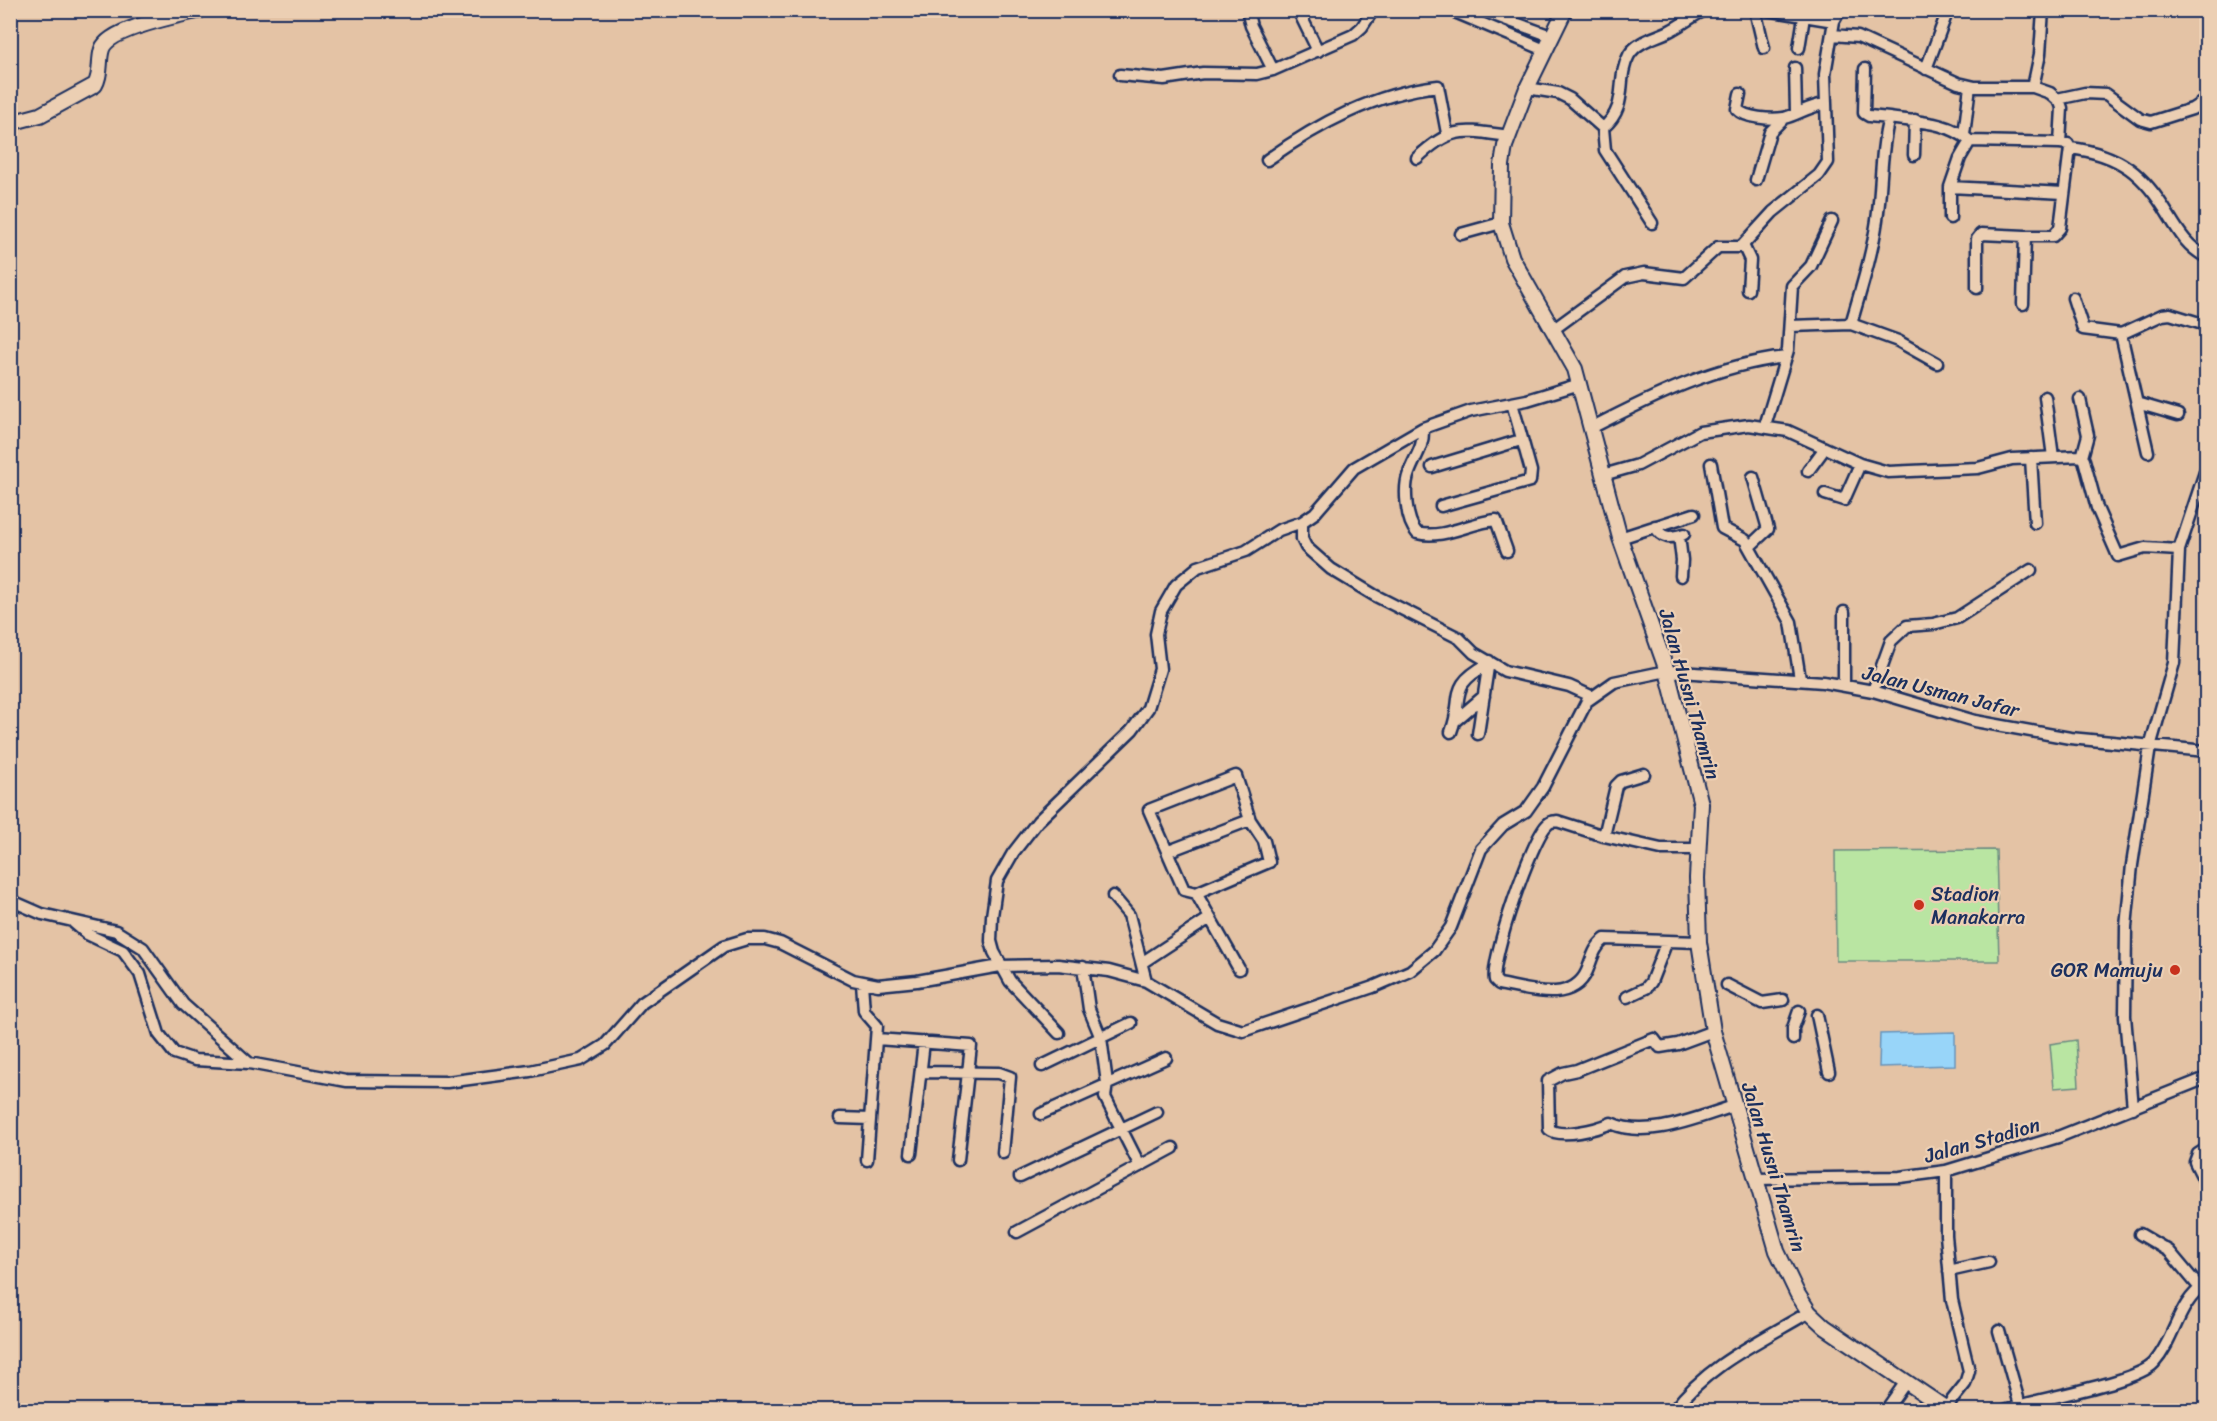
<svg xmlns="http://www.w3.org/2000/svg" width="2217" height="1421" viewBox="0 0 2217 1421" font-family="Sriracha,sans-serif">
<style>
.green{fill:#b9e5a2;stroke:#6a8a80;stroke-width:1.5}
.water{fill:#98d5f9;stroke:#6693bb;stroke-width:1.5}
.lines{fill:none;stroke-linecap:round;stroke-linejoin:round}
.minor-casing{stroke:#1b2f5e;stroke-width:15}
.tertiary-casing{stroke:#1b2f5e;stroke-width:18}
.minor{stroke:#eccfb3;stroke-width:10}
.tertiary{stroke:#eccfb3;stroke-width:14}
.poi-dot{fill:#c8321e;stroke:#eccfb3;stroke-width:2}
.labels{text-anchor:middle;stroke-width:4.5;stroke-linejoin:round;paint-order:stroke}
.street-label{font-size:20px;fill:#1b2f5e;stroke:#eccfb3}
.poi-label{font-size:20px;fill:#1b2f5e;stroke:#eccfb3;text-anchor:start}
</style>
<rect width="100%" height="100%" fill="#e4c3a5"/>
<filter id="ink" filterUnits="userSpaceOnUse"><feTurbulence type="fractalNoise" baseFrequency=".0167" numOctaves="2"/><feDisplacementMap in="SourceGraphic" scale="12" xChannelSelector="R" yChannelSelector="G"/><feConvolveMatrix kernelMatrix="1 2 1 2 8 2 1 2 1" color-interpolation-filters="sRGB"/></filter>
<g filter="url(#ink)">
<path class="green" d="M1996,850L1999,961H1836L1835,851Z
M2076,1040L2079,1086L2054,1088L2050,1044Z"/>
<path class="water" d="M1955,1032V1065L1879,1067L1880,1034Z"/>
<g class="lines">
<defs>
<path id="minor" d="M1247,10L1251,26L1273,70
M1298,10L1318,51
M1450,10L1545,50
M1480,10L1551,36
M1755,10L1764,48
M1767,10L1834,21
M1833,35L1858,37L1958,83L1975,87H2033L2050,93L2060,102L2062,108L2060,143L2068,144L2070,148L2060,228L2053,236H2025L2023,304
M1799,48L1804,17
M1795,68L1796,112
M1926,69L1948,10
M1120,75L1164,79L1203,73L1257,74L1273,70L1353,35L1362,27L1373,10
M2033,87L2040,54L2043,10
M1527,88L1558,93L1570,99L1603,128
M1740,94L1737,109C1745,118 1771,120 1784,118C1797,115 1809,106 1825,104
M2057,99L2085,93L2106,94L2140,119L2151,122L2192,109L2206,100
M1889,118C1916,122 1948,121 1970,141
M1964,135L1970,86
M2070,148C2120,154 2144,174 2169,216C2180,234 2188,247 2206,257
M1914,155L1915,120
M1417,158C1452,125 1463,130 1509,136
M1267,160C1318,124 1375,93 1438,86L1447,133
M1756,180L1770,132L1784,118
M1950,187L1960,158L1970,141L2060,143
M1950,218V187L2064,193
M1652,223L1605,150L1603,128C1630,105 1615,81 1629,55C1639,39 1658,38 1673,29C1684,23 1694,15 1705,10
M1461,234L1501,223
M1743,245L1750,260L1748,290
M1977,288V239L1981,234L2025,236
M2073,298L2083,329L2121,334L2162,315L2170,314L2206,325
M1851,324L1898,341L1937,363
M1790,326L1851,324C1861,289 1872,255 1877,220C1882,186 1880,151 1889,118L1869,116L1864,113L1865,69
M1554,329L1625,277L1644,273L1684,278L1718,247H1741L1773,212L1819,175L1828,162L1825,74L1834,21L1840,10
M2121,334L2148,452
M2045,397L2053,457
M2080,399L2088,435L2082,457
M2137,403L2178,415
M1765,426L1788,350L1792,286L1811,266L1832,221
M1423,428C1424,448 1415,456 1409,473C1403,488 1406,521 1417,533C1443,540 1471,522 1496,520L1507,551
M1591,428C1653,396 1716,365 1786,357
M2031,458L2035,523
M1711,464L1722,528L1745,540L1791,622L1800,679
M1432,467L1521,440
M1808,471L1825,448
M1603,475L1638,465L1700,432L1749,425L1788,431L1860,464L1888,472L1978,468L2012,459L2080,456L2084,460L2097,508L2118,556L2145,548L2179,550
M1825,494L1844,500L1860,464
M1441,506L1530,481L1531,471L1512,403
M1302,522V539L1306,547L1331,569L1374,595L1459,638L1474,653L1505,671L1569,686L1591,696
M1655,526C1662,540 1671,538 1684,534
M1679,536L1682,560L1681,576
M1620,538L1694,514
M1749,547L1768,529L1753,477
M1844,685V612
M1873,691L1891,641L1907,626L1933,624L1957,618L2031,570
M1455,721L1484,696
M1451,732C1465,696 1446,687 1488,664
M1478,734L1489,661
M1644,774L1621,781L1616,786L1604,836L1661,849H1698
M1236,776L1250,820L1264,841L1269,862L1196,893L1184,890L1149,810Z
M1604,836L1557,821C1553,822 1551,821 1548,824C1532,837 1490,961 1495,980L1499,984C1527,989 1572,1005 1587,971C1592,959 1594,947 1605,939L1699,942
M1169,851L1250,820
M1196,893L1239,969
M1113,896L1129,915L1146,981
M10,900L42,914L116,931L143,948L183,1004L249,1063
M74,923L87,934L123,951L140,974L159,1034L174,1053L195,1060L249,1063L346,1081L447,1082L530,1071L581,1060L605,1045L642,1003L724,946L747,939H765L780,943L853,980L878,985L917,981L1000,966L1058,965L1109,971L1146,981L1217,1023L1243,1031L1373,987L1410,971L1434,951L1451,927L1481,849L1503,825L1526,811L1543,787L1587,701L1614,682L1667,671L1823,682L1873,691L1975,721L2070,738L2206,751
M1143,962L1210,918
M1083,967L1089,1009L1101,1038L1107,1083L1105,1097L1140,1166
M862,983L864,1011L877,1026L867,1160
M1727,985L1762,1003L1783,1000
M1627,997L1646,988L1651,982L1667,941
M1817,1015L1829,1072
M1713,1031L1678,1044L1660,1047L1654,1039L1577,1070L1563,1073L1548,1081L1549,1129C1560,1139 1598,1129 1611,1123C1647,1140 1698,1117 1734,1106
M1059,1033L1010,981L994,952L991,941L992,916L997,881L1013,853L1038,821L1132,730L1148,708L1160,669L1156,634L1161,611L1176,585L1198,567L1246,551L1279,530L1302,522L1315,513L1354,468L1423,428L1471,411L1527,400L1580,384
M877,1039L971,1046L958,1160
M1793,1039V1028L1799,1011
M1042,1066L1131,1023
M921,1072L999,1073L1010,1077L1003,1153
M2133,1108L2125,1016L2126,927L2132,865L2150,747L2174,663L2179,550L2206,469
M1041,1114L1166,1058
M840,1118L870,1119
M2206,1149L2198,1154L2195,1162L2206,1184
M911,1154L924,1042
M1020,1177L1157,1112
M1756,1179L1900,1177L1946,1171L2058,1137L2206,1078
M1017,1232L1173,1148
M2140,1234L2169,1251L2200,1288
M1949,1271L1989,1262
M1999,1331L2020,1405
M1945,1409L1965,1384L1969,1371L1952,1300L1946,1235V1171
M1674,1410C1708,1364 1761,1341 1809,1312
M1886,1410L1905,1383
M2005,1410C2038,1398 2136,1383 2154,1363C2176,1338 2177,1303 2206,1284"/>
<path id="tertiary" d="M1565,10L1527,88L1505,146L1502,165L1501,223L1512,258L1575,369L1620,538L1667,671L1701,804L1697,878L1699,942L1713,1031L1777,1251L1797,1293L1809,1312L1825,1327L1948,1410
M10,123L40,115L95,85C102,73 98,61 102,49C109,28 181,15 201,10"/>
</defs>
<use href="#minor" class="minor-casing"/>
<use href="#tertiary" class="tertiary-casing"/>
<use href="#minor" class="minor"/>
<use href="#tertiary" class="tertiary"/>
</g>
</g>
<g class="poi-dot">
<circle cx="1919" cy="905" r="6"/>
<circle cx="2175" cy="970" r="6"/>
</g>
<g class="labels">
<g class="street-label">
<text transform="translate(1941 691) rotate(14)" y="7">Jalan Usman Jafar</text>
<text transform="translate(1690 694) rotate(74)" y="7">Jalan Husni Thamrin</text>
<text transform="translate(1982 1140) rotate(-16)" y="7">Jalan Stadion</text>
<text transform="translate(1774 1167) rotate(73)" y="7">Jalan Husni Thamrin</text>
</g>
<g class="poi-label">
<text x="1931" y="901">Stadion<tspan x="1931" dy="23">Manakarra</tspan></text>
<text x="2163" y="977" text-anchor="end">GOR Mamuju</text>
</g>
</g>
<rect width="2217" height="1421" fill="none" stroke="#eccfb3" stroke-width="36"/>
<rect x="18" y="18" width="2181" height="1385" fill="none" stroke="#1b2f5e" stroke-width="2" filter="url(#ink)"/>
</svg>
